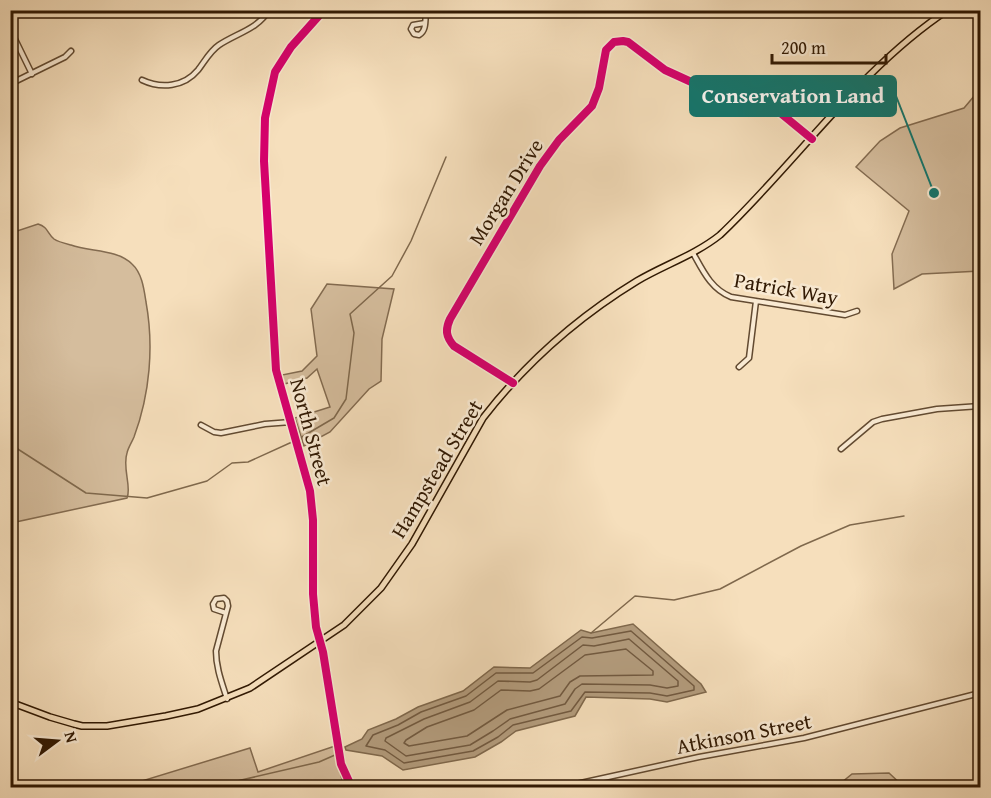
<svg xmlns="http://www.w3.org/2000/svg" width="991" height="798" viewBox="0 0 991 798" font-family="'Gentium Book Plus',serif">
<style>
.green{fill:#d5bd9d;stroke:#836b50;stroke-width:1.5}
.water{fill:#b39c7d;stroke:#7f684c;stroke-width:1.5}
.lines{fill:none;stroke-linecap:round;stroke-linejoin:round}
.shore{stroke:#725a40;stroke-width:1.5}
.stream{stroke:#7f684c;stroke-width:1.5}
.minor-casing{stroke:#624a31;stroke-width:7}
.major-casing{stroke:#311903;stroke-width:8}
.minor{stroke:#f9ead3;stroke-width:4}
.major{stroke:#f6dfbc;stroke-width:5}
.cycleway-casing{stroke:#f9ead3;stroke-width:11}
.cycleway{stroke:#d6006c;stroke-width:8}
.labels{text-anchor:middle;stroke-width:5;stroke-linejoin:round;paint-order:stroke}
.street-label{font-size:21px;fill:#311903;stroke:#f9ead3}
.leader{fill:none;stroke:#0f766e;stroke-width:2}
.callout-dot{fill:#0f766e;stroke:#f9ead3;stroke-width:2}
.callout{fill:#0f766e;stroke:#0f766e;stroke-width:2}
.callout-label{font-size:22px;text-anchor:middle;font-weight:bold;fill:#fff}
</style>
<rect width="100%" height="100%" fill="#f6dfbc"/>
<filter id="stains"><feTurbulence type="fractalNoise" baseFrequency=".00333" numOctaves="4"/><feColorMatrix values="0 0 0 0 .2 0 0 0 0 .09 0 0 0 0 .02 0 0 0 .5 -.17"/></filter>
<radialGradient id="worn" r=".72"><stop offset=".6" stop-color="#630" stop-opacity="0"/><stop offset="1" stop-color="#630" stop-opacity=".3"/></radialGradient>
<path class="green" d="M980,89V271L922,274L894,289L892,254L909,211L856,167L880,141L900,128L964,108Z
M38,224C48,227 47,233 54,239C58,242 67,244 71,245C90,252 117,249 132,264C142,273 144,289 146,302C154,346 150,394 134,437C132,442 128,448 127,453C122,468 132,487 127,498L11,523V233Z
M327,284L394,289L382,339L381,381L369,389L330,432L304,446L295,418L330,407L317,369L307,378L284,384L282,375L302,371L317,356L311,309Z
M335,746L342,780L333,787H132V784L250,748L258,772Z
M889,773L904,787H836L852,774Z"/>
<path class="water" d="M633,624L701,684L706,692L667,702L650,699L586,697L575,716L516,731L501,742L475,757L403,770L382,756L346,750L345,747L362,739L368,730L396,719L418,707L463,691L494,667L530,668L581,630L591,633Z"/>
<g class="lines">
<path class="shore" d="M631,631L694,686V690L667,696L650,693L585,692L571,711L513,725L498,737L473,751L404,763L385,750L366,746L373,735L398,725L421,712L466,696L496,673H533L582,637L592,638Z
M629,639L678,681V686L667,688L650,685L582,684L575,689L565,704L510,719L493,731L470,745L406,756L385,741L386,738L424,719L470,702L498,681L530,682L537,680L583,645L594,646Z
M626,649L653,671V675L580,676L570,682L560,696L507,710L467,736L409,746L404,743L406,740L427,727L474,710L501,690L530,691L539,689L585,655Z"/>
<path class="stream" d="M300,438L334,418L346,399L354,333L350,314L392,276L411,241L446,157
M10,444L86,493L147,498L207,481L232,463L248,462L292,442
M591,633L635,596L674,600L720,589L801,546L850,525L904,516
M207,788L319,762L335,755"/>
<defs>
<path id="minor" d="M324,10L291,47L275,72L265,118L264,161L276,370L310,491L313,520V594L316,627L323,652L341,764L352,788
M425,23L413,25L411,29L414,34L419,35C427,31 425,19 426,10
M10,29L32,74
M142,80C161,89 184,87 198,70C205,61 210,51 219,45C237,33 258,29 269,10
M10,84L65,57L71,51
M693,253C703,271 711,289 731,297L845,315L857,311
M739,367L749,358L756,301
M513,383L454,346C446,337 445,330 450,319L540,166L559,140L592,106L599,88L606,50L614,42L623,41L628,42L665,70L733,101L767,102L811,138
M201,425L214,432L221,433L265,424L291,422
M841,449L873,422L882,419L937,409L980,406
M226,613L214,609L213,604L216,599L224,598L227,601L228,606L216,651C216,668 222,683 227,699
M338,788L348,782
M558,788L699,757L804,738L980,693"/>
<path id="major" d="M10,702L50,717L74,724L82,726H107L166,716L198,709L250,688L344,625L381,588L412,544L483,418C525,364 578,317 637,281C664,265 695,255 720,235C797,162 859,69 948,10"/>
</defs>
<use href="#minor" class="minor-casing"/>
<use href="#major" class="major-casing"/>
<use href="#minor" class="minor"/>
<use href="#major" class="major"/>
<defs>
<path id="cycleway" d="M324,10L291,47L275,72L265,118L264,161L276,370L310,491L313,520V594L316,627L323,652L341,764L352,788
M513,383L454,346C446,337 445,330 450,319L540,166L559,140L592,106L599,88L606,50L614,42L623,41L628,42L665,70L733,101L767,102L812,139"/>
</defs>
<use href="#cycleway" class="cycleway-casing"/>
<use href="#cycleway" class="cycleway"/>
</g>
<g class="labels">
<g class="street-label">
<text transform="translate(506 192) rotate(-58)" y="7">Morgan Drive</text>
<text transform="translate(786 289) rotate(10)" y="7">Patrick Way</text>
<text transform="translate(311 432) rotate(75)" y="7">North Street</text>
<text transform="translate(437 469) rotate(-59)" y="7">Hampstead Street</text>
<text transform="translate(744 734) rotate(-11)" y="7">Atkinson Street</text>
</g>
</g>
<path class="leader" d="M934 193L896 96"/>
<circle class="callout-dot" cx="934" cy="193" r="6"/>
<rect class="callout" x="690" y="76" width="206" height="40" rx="6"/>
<g class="callout-label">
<text x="793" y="103">Conservation Land</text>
</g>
<rect width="991" height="798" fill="none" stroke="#f6dfbc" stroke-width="36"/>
<rect x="12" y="12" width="967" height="774" fill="none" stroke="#311903" stroke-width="3"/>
<rect x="18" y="18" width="955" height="762" fill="none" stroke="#311903" stroke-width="1.5"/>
<g transform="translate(57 741) rotate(74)" stroke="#f9ead3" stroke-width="4.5" paint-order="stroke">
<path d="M0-4.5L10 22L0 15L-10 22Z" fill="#311903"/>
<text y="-9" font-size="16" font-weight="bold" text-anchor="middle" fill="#311903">N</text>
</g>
<path d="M772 54v9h114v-9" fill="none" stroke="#311903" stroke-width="3"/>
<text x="781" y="54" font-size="18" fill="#311903" stroke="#f9ead3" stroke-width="4.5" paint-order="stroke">200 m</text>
<rect width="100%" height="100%" filter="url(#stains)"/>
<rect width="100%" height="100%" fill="url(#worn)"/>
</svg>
